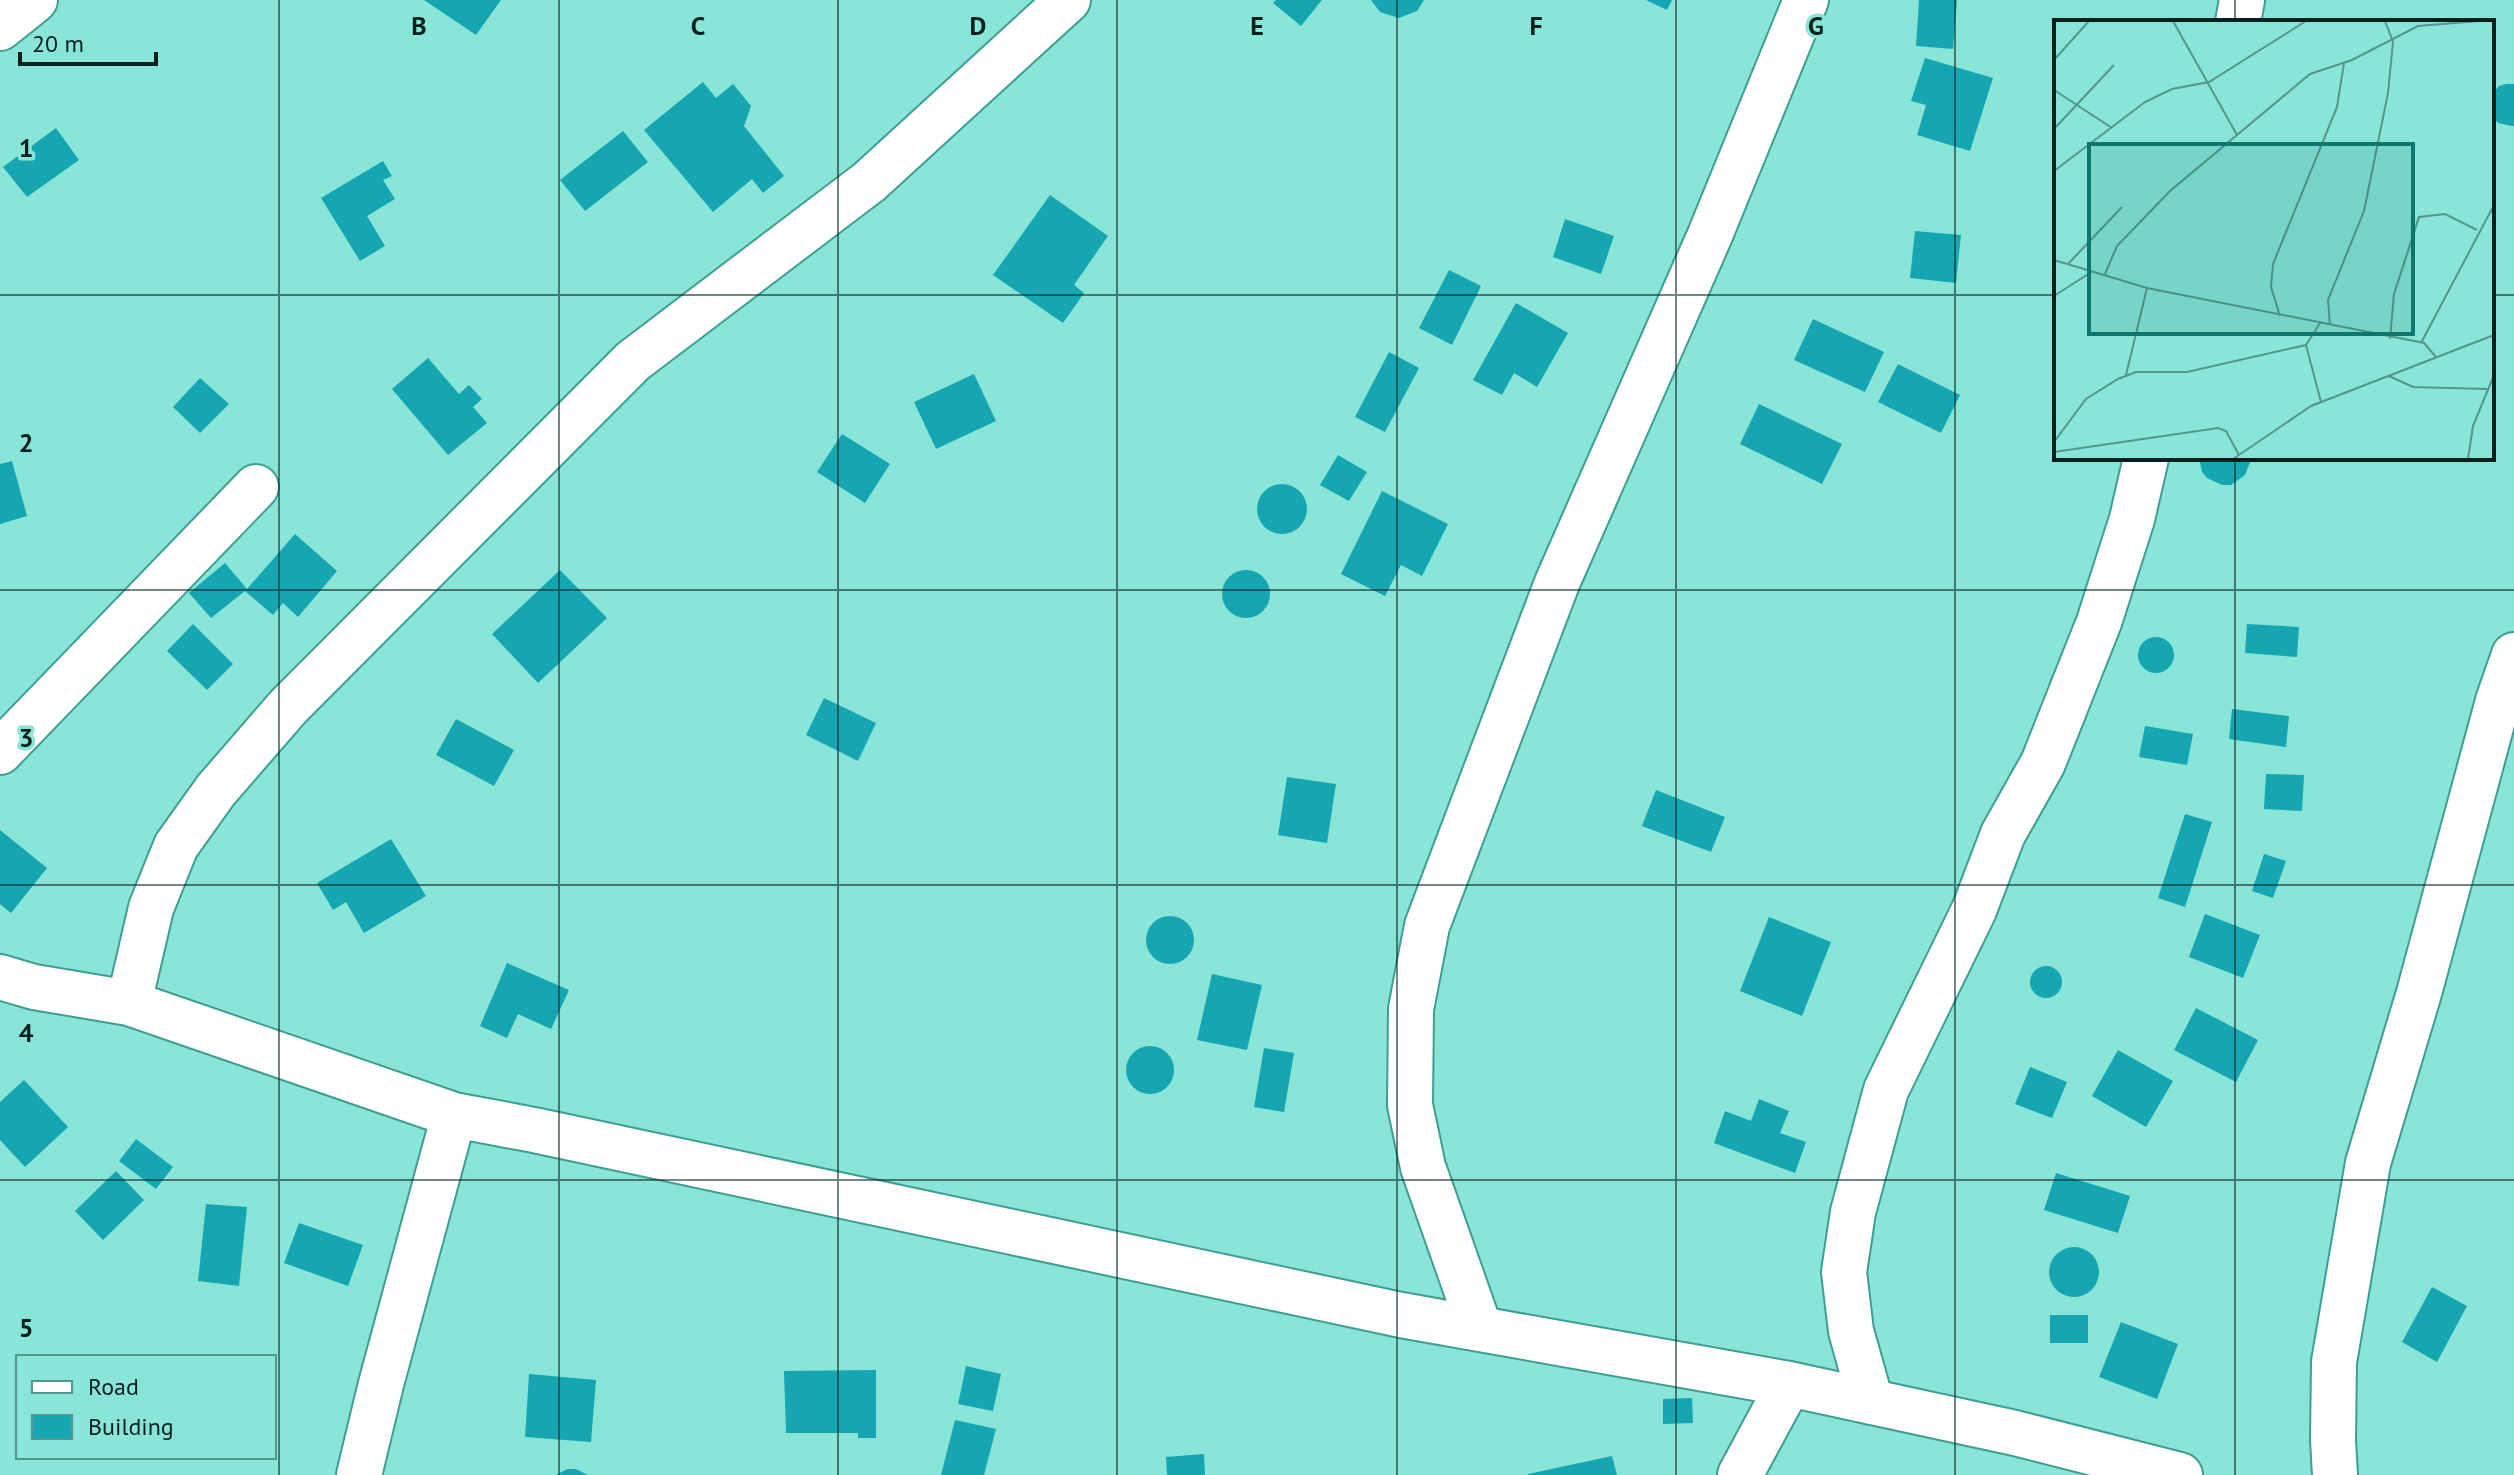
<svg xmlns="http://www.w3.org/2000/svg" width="2514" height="1475" viewBox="0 0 2514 1475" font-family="'PT Sans',sans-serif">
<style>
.building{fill:#15a6b2}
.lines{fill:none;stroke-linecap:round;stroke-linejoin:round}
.minor-casing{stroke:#3f9e92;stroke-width:48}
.minor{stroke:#fff;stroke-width:44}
.grid{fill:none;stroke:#03201d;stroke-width:2;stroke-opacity:0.55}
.inset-road{fill:none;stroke:#53968d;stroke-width:2}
.view{fill:#0f766e;fill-opacity:0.15;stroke:#0f766e;stroke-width:4}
.inset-edge{fill:none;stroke:#03201d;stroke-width:4}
.grid-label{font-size:26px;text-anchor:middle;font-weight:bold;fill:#03201d;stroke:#89e5d8;stroke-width:7;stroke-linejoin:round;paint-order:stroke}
</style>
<rect width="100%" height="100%" fill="#89e5d8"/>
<path class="building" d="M424,0H501L476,35Z
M1276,0H1322L1301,26L1273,3Z
M1371,0H1424L1417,11L1399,18L1380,12Z
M1646,0H1672L1667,10Z
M1919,0H1957L1953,49L1916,46Z
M1925,58L1993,78L1970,151L1917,135L1926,105L1911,101Z
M703,82L716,98L733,84L751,106L744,126L784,176L763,193L752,179L713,212L644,130Z
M2506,84H2514V126H2512L2498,123L2492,116V94L2499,86Z
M56,128L79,160L27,197L3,167Z
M623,131L648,162L585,211L560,180Z
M383,161L392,176L383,180L395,199L367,216L385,246L360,261L321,198Z
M1050,195L1108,236L1074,285L1084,293L1063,323L993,275Z
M1565,219L1614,236L1601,274L1553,257Z
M1915,231L1961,235L1956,283L1910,278Z
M1449,270L1481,286L1452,345L1419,328Z
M1516,303L1568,333L1537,387L1514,373L1502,395L1473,380Z
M1813,319L1884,352L1865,392L1794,360Z
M1389,352L1419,368L1385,432L1355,417Z
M428,358L459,394L469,385L482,399L473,407L487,423L448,455L392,389Z
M1898,364L1960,395L1941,433L1878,402Z
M974,374L996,421L936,449L914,402Z
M200,378L229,404L200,433L173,407Z
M1759,404L1842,444L1822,484L1740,444Z
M842,434L890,464L865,503L817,472Z
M1338,455L1367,472L1349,501L1320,485Z
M2199,458H2250L2251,460L2245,475L2231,485H2222L2207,478L2202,472Z
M12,461L27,516L0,524V464Z
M1257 509a25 25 0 1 1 50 0a25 25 0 1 1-50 0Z
M1382,491L1448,524L1422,576L1401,565L1385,596L1341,574Z
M295,534L337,571L298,617L283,603L273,615L245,591L211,618L189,593L225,563L247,589Z
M560,570L607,618L538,683L492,634Z
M1222 594a24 24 0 1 1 48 0a24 24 0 1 1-48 0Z
M193,624L233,664L207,690L167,651Z
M2247,624L2299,627L2297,657L2245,653Z
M2138 655a18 18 0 1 1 36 0a18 18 0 1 1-36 0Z
M824,698L876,723L858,761L806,735Z
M2232,709L2289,716L2286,747L2229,739Z
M456,719L514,750L494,786L436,755Z
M2145,726L2193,734L2187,765L2139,757Z
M2266,774L2304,775L2302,811L2264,809Z
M1287,777L1336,784L1327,843L1278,835Z
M1656,790L1725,817L1711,852L1642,826Z
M2185,814L2212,822L2185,907L2158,898Z
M0,830L47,868L11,913L0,904Z
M391,839L426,896L364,933L346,902L333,910L317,883Z
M2264,854L2286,861L2273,898L2252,891Z
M2205,914L2260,935L2243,978L2189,957Z
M1146 940a24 24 0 1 1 48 0a24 24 0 1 1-48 0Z
M1769,917L1831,942L1802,1016L1740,991Z
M507,963L569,990L551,1029L518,1014L507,1038L480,1026Z
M2030 982a16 16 0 1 1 32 0a16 16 0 1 1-32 0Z
M1212,974L1262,985L1247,1050L1197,1040Z
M2196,1008L2258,1040L2236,1082L2174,1050Z
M1126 1070a24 24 0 1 1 48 0a24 24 0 1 1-48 0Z
M1264,1048L1294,1053L1284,1112L1254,1107Z
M2118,1050L2173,1081L2146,1127L2092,1096Z
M2030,1067L2067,1082L2052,1118L2015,1104Z
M24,1080L68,1127L25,1167L0,1140V1102Z
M1759,1099L1789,1111L1780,1133L1806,1142L1795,1173L1714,1143L1725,1111L1751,1121Z
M136,1139L173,1167L156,1189L119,1161Z
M116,1171L144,1200L103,1240L75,1211Z
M2056,1173L2130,1196L2118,1233L2044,1210Z
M206,1204L247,1207L239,1286L198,1281Z
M299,1223L363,1245L348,1286L284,1263Z
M2049 1272a25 25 0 1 1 50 0a25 25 0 1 1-50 0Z
M2432,1287L2467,1306L2437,1362L2402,1342Z
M2050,1315H2088V1343H2050Z
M2121,1322L2178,1344L2157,1399L2099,1377Z
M966,1366L1001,1374L993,1411L958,1404Z
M876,1370V1438H858V1433H786L784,1371Z
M529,1374L596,1380L591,1442L525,1437Z
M1692,1398L1693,1423L1663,1424V1399Z
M955,1420L996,1429L984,1475H941Z
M1204,1454L1205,1475H1167L1166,1457Z
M1612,1456L1617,1475H1528V1474Z
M567,1469H576L588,1475H556Z"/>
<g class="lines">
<defs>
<path id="minor" d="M2238,22L2242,0
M0,28L35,0
M0,752L256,487
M0,977L34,987L129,1003L454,1115L534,1130L1401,1315L1789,1384L2015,1433L2180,1475
M129,1003L151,908L176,846L216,790L288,707L633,361L869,182L1068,0
M1480,1329L1423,1167L1410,1105L1411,1009L1427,926L1557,583L1710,235L1806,0
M1871,1402L1851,1331L1844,1272L1853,1212L1886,1090L1974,910L2003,834L2043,763L2099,622L2132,519L2146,458
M359,1475L381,1384L454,1115
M1740,1475L1789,1384
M2335,1475L2333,1440L2334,1362L2368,1163L2419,993L2498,701L2514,655"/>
</defs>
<use href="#minor" class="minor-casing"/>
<use href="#minor" class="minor"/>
</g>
<path class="grid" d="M279,0V1475M559,0V1475M838,0V1475M1117,0V1475M1397,0V1475M1676,0V1475M1955,0V1475M2235,0V22M0,295H2056M2492,295H2514M2235,458V1475M0,590H2514M0,885H2514M0,1180H2514"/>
<g transform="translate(2054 20)">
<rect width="440" height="440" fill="#89e5d8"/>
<path class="inset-road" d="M119,1L183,115M0,40L35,1M0,70L58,108M0,109L60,45M0,151L91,82L118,69L155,62L252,1M0,240L93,268L370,323L382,337M14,244L68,187M51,254L63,226L116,171L256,54L298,40L364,6L426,1M0,276L39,251M226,296L217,267L219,244L283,87L290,43M276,305L274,280L310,191L334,73L339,22L331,1M336,319L340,274L365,197L391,194L423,210M367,323L440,185M252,325L267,382M72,355L93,268M335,356L359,367L433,369M0,422L32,379L64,359L82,352H133L252,325L266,303M0,432L164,408L172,411L185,435M179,439L257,386L440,315M414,439L419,406L440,355"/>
<path class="view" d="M35,124H359V314H35Z"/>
<rect width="440" height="440" class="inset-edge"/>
</g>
<g class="grid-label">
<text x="419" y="35">B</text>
<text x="698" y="35">C</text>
<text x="978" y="35">D</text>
<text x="1257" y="35">E</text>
<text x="1536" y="35">F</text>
<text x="1816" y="35">G</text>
<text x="26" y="157">1</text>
<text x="26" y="452">2</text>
<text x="26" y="747">3</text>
<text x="26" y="1042">4</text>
<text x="26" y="1337">5</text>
</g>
<rect x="16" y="1355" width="260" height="104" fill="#89e5d8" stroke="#53968d" stroke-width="2"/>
<rect x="32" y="1381" width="40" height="12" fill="#ffffff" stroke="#53968d" stroke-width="2"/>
<text x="88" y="1395" font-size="24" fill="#03201d">Road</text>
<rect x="32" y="1415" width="40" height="24" fill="#15a6b2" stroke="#53968d" stroke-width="2"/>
<text x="88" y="1435" font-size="24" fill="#03201d">Building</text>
<path d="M20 52v12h136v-12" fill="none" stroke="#03201d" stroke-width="4"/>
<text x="32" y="52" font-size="24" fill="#03201d" stroke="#89e5d8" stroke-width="6" paint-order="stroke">20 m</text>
</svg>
